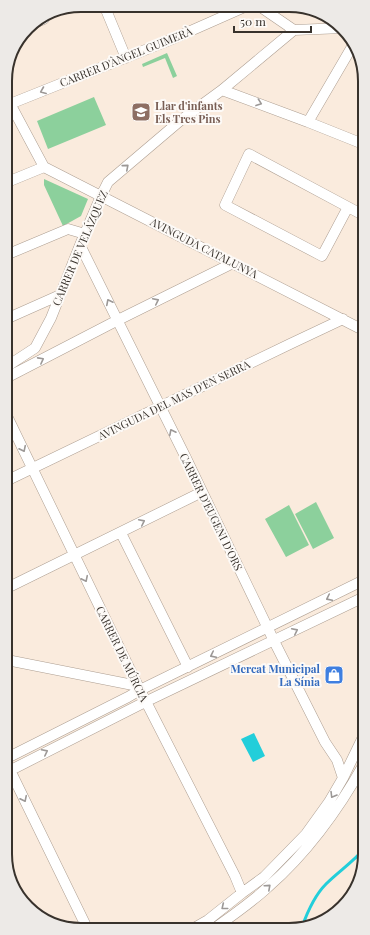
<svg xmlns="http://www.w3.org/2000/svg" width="370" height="935" viewBox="0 0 370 935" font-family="'Playfair Display',serif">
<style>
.green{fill:#8cd09c}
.water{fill:#22ceda}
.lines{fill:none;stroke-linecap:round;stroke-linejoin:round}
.stream{stroke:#22ceda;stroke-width:3}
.street-casing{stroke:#ad9e91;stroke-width:11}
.street{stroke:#fff;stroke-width:10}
.oneway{stroke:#9c9896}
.labels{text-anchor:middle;stroke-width:4;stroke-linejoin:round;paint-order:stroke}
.street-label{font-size:11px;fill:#38322c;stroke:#fdfaf7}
.education-label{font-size:11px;font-weight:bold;fill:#785e54;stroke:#fdfaf7;text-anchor:start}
.shop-label{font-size:11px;font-weight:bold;fill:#366cbe;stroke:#fdfaf7;text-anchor:end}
.rim{fill:none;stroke:#38322c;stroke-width:2}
</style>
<rect width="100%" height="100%" fill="#faebdd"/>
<path class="green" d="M167,53L177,76L173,78L165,58L143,67L142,64Z
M94,97L106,125L48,149L37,121Z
M44,179L88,199L81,216L63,226L44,185Z
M316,502L334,538L313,549L295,514Z
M289,505L309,545L286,557L265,519Z"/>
<path class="water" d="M254,733L265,756L253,762L241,739Z"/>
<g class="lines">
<path class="stream" d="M302,927C307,913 315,895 326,884C338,872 353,862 365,848"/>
<defs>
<path id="street" d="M104,5L126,58
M259,6L294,30
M30,25L44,19
M294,30L343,28
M222,90L308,122L363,144
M5,94L44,167
M5,106L170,40L247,6
M308,122L353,45
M249,154L348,207L322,256L225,205Z
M44,167L363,330
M5,183L44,167
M348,207L363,215
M80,245L186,458L274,641L325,742L337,760L343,778
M6,255L68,229L85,234
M6,319L60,295
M6,367L35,348L51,318L80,245L101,196L108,182L181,120L222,90L294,30
M6,378L118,320L233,263
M6,414L138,686L235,876L242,893
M6,481L290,344L343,319
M121,533L188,667
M7,588L202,492
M7,660L138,686
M7,758L128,697L140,690L364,580
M8,766L87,928
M11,770L145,702L364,597
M194,928L208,920L242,893L264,877L306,834L329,802L343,778L364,735
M215,928C233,915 252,902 268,887C308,852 339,809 365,762"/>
</defs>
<use href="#street" class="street-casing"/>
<use href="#street" class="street"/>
</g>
<defs><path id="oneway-chevron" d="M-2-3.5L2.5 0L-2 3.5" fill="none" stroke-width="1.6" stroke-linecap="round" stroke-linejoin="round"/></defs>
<g class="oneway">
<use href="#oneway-chevron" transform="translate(43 91) rotate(158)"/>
<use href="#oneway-chevron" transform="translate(259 103) rotate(20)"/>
<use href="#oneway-chevron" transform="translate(126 167) rotate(-41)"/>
<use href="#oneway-chevron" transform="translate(156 301) rotate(-26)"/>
<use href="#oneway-chevron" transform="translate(109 302) rotate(-117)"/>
<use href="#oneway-chevron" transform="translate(41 360) rotate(-28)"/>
<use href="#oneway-chevron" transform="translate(172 432) rotate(-117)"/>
<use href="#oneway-chevron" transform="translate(23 449) rotate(64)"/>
<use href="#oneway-chevron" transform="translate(142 522) rotate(-26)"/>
<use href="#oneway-chevron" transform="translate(85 579) rotate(64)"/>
<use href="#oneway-chevron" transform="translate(329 598) rotate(154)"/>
<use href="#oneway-chevron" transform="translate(295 631) rotate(-26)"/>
<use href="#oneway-chevron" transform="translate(213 655) rotate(154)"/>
<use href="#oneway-chevron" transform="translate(45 752) rotate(-27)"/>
<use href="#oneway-chevron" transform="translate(333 795) rotate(121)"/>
<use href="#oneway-chevron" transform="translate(24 799) rotate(64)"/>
<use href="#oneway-chevron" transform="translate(268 887) rotate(-42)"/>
<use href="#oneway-chevron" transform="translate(224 907) rotate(141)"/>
</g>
<defs>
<symbol id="school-square" viewBox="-11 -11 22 22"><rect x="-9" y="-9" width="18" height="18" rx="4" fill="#8d6e63" stroke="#fdfaf7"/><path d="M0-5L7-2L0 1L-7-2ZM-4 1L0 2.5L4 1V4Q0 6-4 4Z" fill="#fff"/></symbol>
<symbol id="shop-square" viewBox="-11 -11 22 22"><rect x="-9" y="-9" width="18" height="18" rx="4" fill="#3f7fe0" stroke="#fdfaf7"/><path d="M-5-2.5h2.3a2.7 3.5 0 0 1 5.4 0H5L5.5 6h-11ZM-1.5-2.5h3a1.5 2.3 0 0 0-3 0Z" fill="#fff"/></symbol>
</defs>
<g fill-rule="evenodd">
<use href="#school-square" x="130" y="101" width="22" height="22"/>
<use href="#shop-square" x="323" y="664" width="22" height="22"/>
</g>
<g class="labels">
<g class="street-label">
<text transform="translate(126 57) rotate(-22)" y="4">CARRER D'ÀNGEL GUIMERÀ</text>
<text transform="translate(80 248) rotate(-67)" y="4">CARRER DE VELÁZQUEZ</text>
<text transform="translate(204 248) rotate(27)" y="4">AVINGUDA CATALUNYA</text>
<text transform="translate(174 400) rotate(-26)" y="4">AVINGUDA DEL MAS D'EN SERRA</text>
<text transform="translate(211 512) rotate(64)" y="4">CARRER D'EUGENI D'ORS</text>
<text transform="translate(122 654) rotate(64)" y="4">CARRER DE MÚRCIA</text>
</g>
<g class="education-label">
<text x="155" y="110">Llar d'infants<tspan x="155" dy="13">Els Tres Pins</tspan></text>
</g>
<g class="shop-label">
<text x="320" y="673">Mercat Municipal<tspan x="320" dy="13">La Sínia</tspan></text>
</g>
</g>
<path d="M0 0H370V935H0ZM81 12H289A69 69 0 0 1 358 81V854A69 69 0 0 1 289 923H81A69 69 0 0 1 12 854V81A69 69 0 0 1 81 12Z" fill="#edeae7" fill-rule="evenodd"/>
<path class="rim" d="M81 12H289A69 69 0 0 1 358 81V854A69 69 0 0 1 289 923H81A69 69 0 0 1 12 854V81A69 69 0 0 1 81 12Z"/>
<path d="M234 26v6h77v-6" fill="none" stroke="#38322c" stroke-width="2"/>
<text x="240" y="26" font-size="12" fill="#38322c" stroke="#fdfaf7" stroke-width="3" paint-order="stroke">50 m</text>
</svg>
